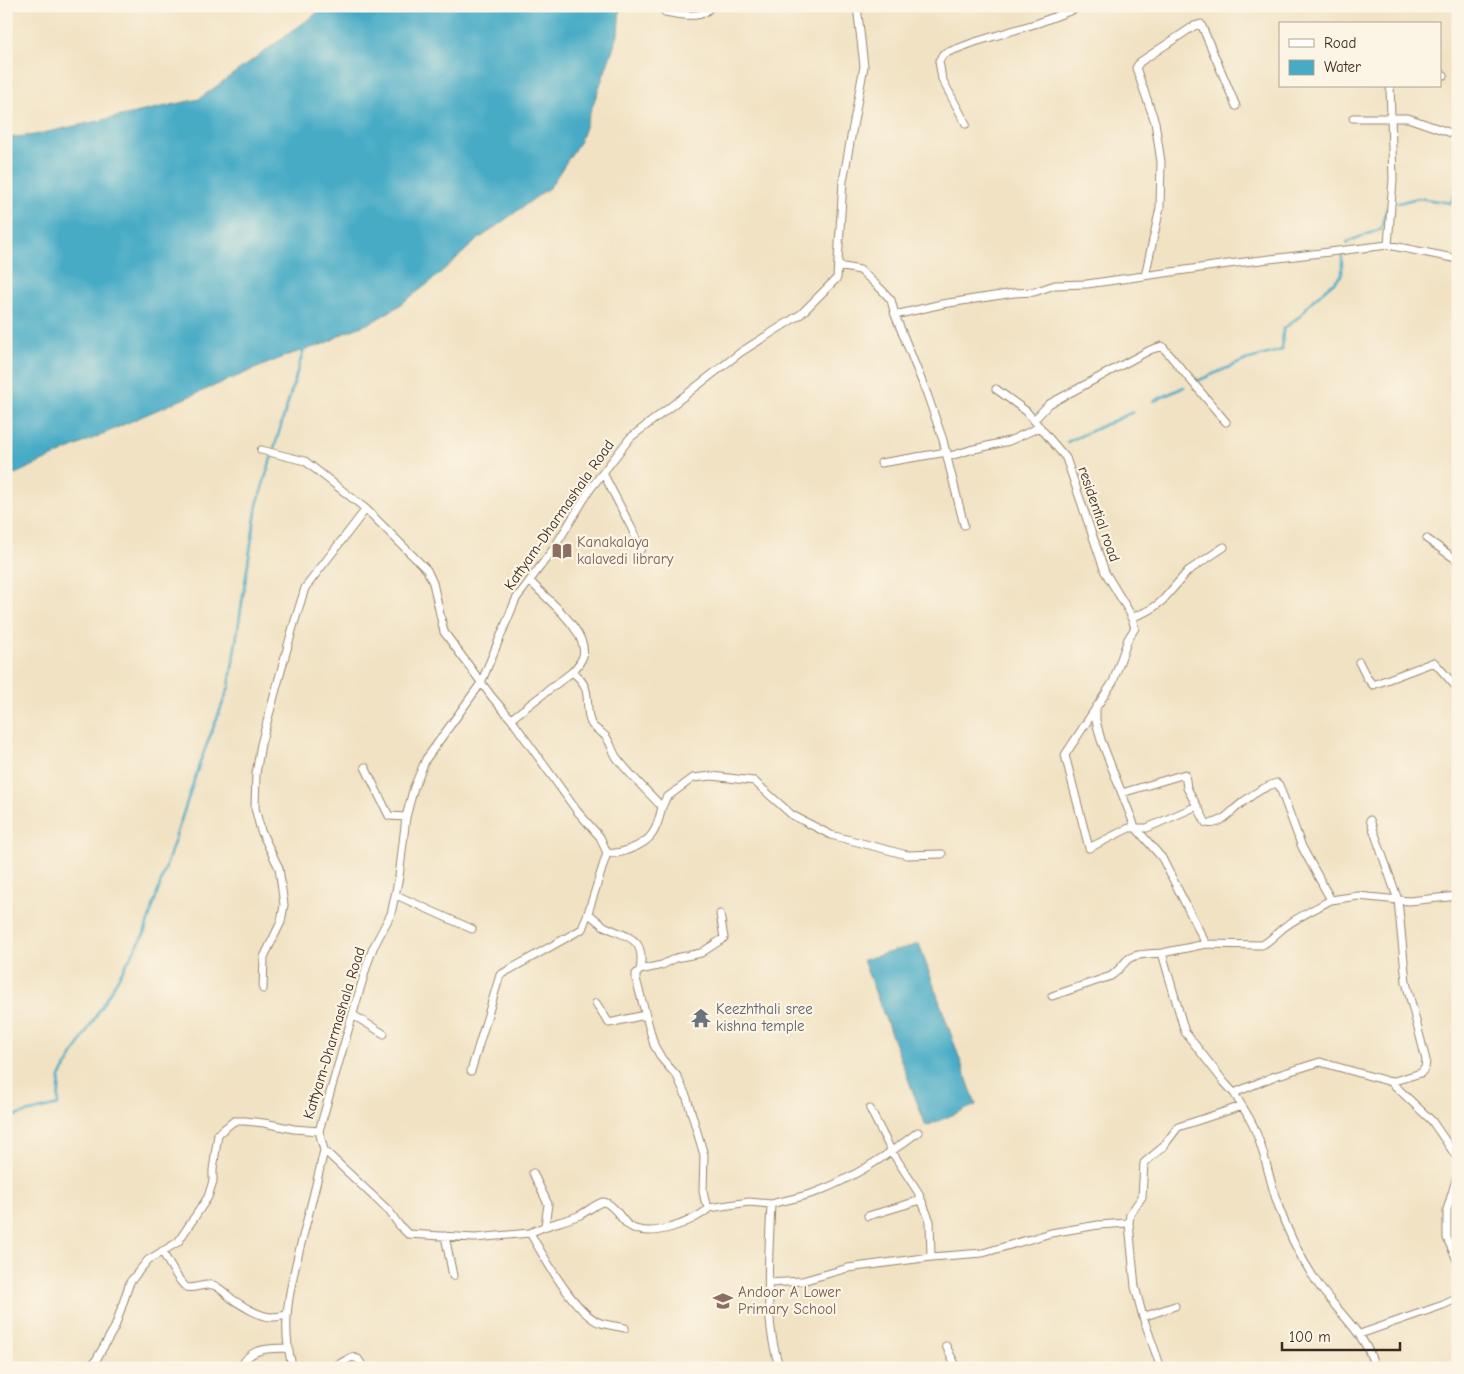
<svg xmlns="http://www.w3.org/2000/svg" width="1464" height="1374" viewBox="0 0 1464 1374" font-family="'Comic Neue',sans-serif">
<style>
.water{fill:#47abc6;stroke:#416a72}
.lines{fill:none;stroke-linecap:round;stroke-linejoin:round}
.stream{stroke:#47abc6;stroke-width:2.5}
.street-casing{stroke:#968670;stroke-width:9}
.street{stroke:#fff;stroke-width:7}
.labels{text-anchor:middle;stroke-width:4.5;stroke-linejoin:round;paint-order:stroke}
.street-label{font-size:15px;fill:#3b2a1e;stroke:#fcf5e5}
.education-label{font-size:15px;fill:#785e54;stroke:#fcf5e5;text-anchor:start}
.worship-label{font-size:15px;fill:#5b616d;stroke:#fcf5e5;text-anchor:start}
</style>
<rect width="100%" height="100%" fill="#fcf5e5"/>
<filter id="ink" filterUnits="userSpaceOnUse"><feTurbulence type="fractalNoise" baseFrequency=".02" numOctaves="2"/><feDisplacementMap in="SourceGraphic" scale="10" xChannelSelector="R" yChannelSelector="G"/><feConvolveMatrix kernelMatrix="1 2 1 2 8 2 1 2 1" color-interpolation-filters="sRGB"/></filter>
<filter id="wash" filterUnits="userSpaceOnUse"><feTurbulence type="fractalNoise" baseFrequency=".0096" numOctaves="4" result="noise"/><feDisplacementMap in="SourceGraphic" scale="20" xChannelSelector="R" yChannelSelector="G"/><feGaussianBlur stdDeviation="1.12" result="paint"/><feColorMatrix in="noise" values="0 0 0 0 0 0 0 0 0 0 0 0 0 0 0 0 0 1.4 0 .05"/><feComposite in="paint" operator="in"/></filter>
<g filter="url(#wash)">
<rect width="100%" height="100%" fill="#f1e2c3"/>
<path class="water" d="M323,6H620L618,35L580,141L550,187L476,241L429,283L397,307L372,322L342,334L327,343L288,355L145,415L6,478V138L34,135L199,99L313,16Z
M919,944L976,1105L926,1126L863,960Z"/>
<g class="lines">
<path class="stream" d="M1398,203L1418,198L1451,203L1458,183
M1347,244V242L1381,229L1387,208
M1197,381L1246,360L1282,350L1283,329L1300,316L1312,301L1342,275V256
M1154,401L1184,387
M1067,442L1133,412
M6,1125L14,1116L58,1105L60,1077L144,934L200,762L229,687L257,505L304,349"/>
</g>
</g>
<g filter="url(#ink)">
<g class="lines">
<defs>
<path id="street" d="M665,12C677,14 704,21 710,6
M1440,75H1444
M1353,118H1408L1451,133
M966,124L942,79L939,61L943,54L975,42L1038,23L1083,6
M1388,245L1393,179L1390,86
M838,266L860,270L882,290L891,300L895,315L927,394L943,440L947,457L970,450L1009,441L1040,427
M1145,276L1160,208L1161,162L1155,122L1136,68L1140,62L1194,26L1201,24L1236,106
M895,315L942,304L1014,293L1034,292L1055,285L1087,284L1228,264L1388,245L1458,259
M996,389L1026,411L1066,458L1105,572L1130,613L1135,628L1128,639L1113,682L1065,755L1089,848L1129,828H1147L1197,806L1206,823C1220,827 1233,809 1243,802C1253,794 1265,786 1277,783L1279,785L1302,847L1331,900C1314,909 1298,917 1283,928C1276,934 1270,941 1262,945L1206,944
M1034,420L1049,404L1150,350L1162,346L1226,422
M261,450L305,461L366,509L427,570L433,583L444,632L492,697L511,719L577,811L600,837L607,853C615,854 623,852 630,849C653,841 657,829 662,807C647,791 630,775 617,758C612,751 611,743 606,737C602,731 592,729 590,721C584,701 594,688 572,672C576,668 581,662 583,656C589,631 545,598 530,581
M947,457L964,525
M881,463L947,452
M603,473L631,527L641,549
M1427,539L1458,561
M1131,618L1150,610L1162,601L1188,571L1224,547
M1359,662L1367,678L1373,685L1434,662L1458,689
M1096,707V721L1101,740L1135,827L1162,858L1206,944L1162,953L1185,1032L1224,1082L1234,1093L1275,1076L1320,1062L1391,1082L1432,1121L1458,1159
M511,719L572,672
M365,767L389,816L406,817
M1122,793L1185,774L1187,788L1197,806
M662,807L666,798L693,778L712,776L754,781L792,815L831,835L907,855L942,854
M1370,820L1398,900L1406,982L1426,1060L1425,1068L1421,1073L1391,1082
M607,853L588,913C593,917 598,922 604,926C627,938 646,936 640,970
M396,895L472,929
M1331,900L1358,896L1409,901L1458,896
M720,914L724,938L701,953L676,958L662,965L640,970L636,974V979L654,1045L662,1059L677,1076L687,1098L704,1155L703,1191L705,1201L709,1208L749,1202L771,1204C769,1252 763,1323 780,1368
M263,989L264,957L281,922L284,905L279,868L261,831L255,808L256,774L261,744L293,627L305,588L366,509
M1052,996L1111,976C1118,971 1121,967 1126,961C1133,953 1151,954 1162,953
M596,1003L609,1023L645,1015
M353,1015L384,1034
M471,1071L500,975L582,929L588,913
M1234,1093C1241,1105 1250,1117 1255,1130C1265,1153 1269,1178 1277,1202C1287,1231 1301,1259 1318,1284C1337,1312 1366,1333 1375,1368
M870,1109L892,1152L918,1192L930,1221L931,1257
M324,1150L389,1211L399,1225L408,1234L475,1238L530,1233C546,1224 564,1222 580,1215C586,1212 599,1202 603,1202C613,1203 621,1219 628,1225C648,1240 693,1223 709,1208
M533,1173L548,1204L545,1226
M1458,1173L1447,1210V1238L1458,1262
M771,1204C786,1200 804,1197 819,1191C855,1177 888,1155 918,1132
M868,1216L921,1200
M1129,1223L1135,1287L1143,1317L1175,1306
M530,1233C545,1258 572,1309 598,1322C606,1325 616,1326 625,1328
M445,1236L453,1276
M162,1251C168,1261 177,1280 186,1287C191,1290 205,1283 213,1285C221,1288 226,1294 232,1299C243,1306 258,1316 271,1317C276,1317 282,1316 287,1315
M769,1283L802,1281L848,1268L931,1257L983,1253L1051,1233L1098,1225L1129,1223L1130,1214L1142,1197L1144,1163L1163,1147L1178,1127L1242,1106
M1143,1317L1161,1368
M1360,1334L1443,1305L1458,1298
M946,1346L957,1368
M89,1368L96,1360L115,1327L130,1282L148,1260L178,1242L208,1197L213,1181V1170L218,1134L234,1121H245L264,1123L294,1129L319,1131
M241,1368C250,1346 269,1349 289,1348
M293,1368C278,1323 293,1276 304,1232C311,1205 318,1178 324,1150L319,1131L367,965L373,948L391,914L399,877L406,817L414,787L426,759L481,683L516,599L554,548L591,488L630,438L741,352L801,314L837,278L843,181L864,66L857,6
M332,1368L352,1357L358,1359L364,1368"/>
</defs>
<use href="#street" class="street-casing"/>
<use href="#street" class="street"/>
</g>
</g>
<defs>
<symbol id="library-bare" viewBox="-9 -9 18 18"><path d="M-6-4Q-3-5.5-.7-3.5V5Q-3 3-6 4ZM6-4Q3-5.5 .7-3.5V5Q3 3 6 4Z" fill="#8d6e63" stroke="#fcf5e5" stroke-width="2.5" paint-order="stroke"/></symbol>
<symbol id="temple-bare" viewBox="-9 -9 18 18"><path d="M0-6L5-2H3V0L6.5 2.5H4V6H1.5V3h-3V6H-4V2.5H-6.5L-3 0V-2H-5Z" fill="#6b7280" stroke="#fcf5e5" stroke-width="2.5" paint-order="stroke"/></symbol>
<symbol id="school-bare" viewBox="-9 -9 18 18"><path d="M0-5L7-2L0 1L-7-2ZM-4 1L0 2.5L4 1V4Q0 6-4 4Z" fill="#8d6e63" stroke="#fcf5e5" stroke-width="2.5" paint-order="stroke"/></symbol>
</defs>
<g fill-rule="evenodd">
<use href="#library-bare" x="548" y="537" width="28" height="28"/>
<use href="#temple-bare" x="687" y="1004" width="28" height="28"/>
<use href="#school-bare" x="709" y="1287" width="28" height="28"/>
</g>
<g class="labels">
<g class="street-label">
<text transform="translate(1099 514) rotate(71)" y="5">residential road</text>
<text transform="translate(559 515) rotate(-55)" y="5">Kattyam-Dharmashala Road</text>
<text transform="translate(334 1033) rotate(-73)" y="5">Kattyam-Dharmashala Road</text>
</g>
<g class="education-label">
<text x="577" y="547">Kanakalaya<tspan x="577" dy="17">kalavedi library</tspan></text>
<text x="738" y="1297">Andoor A Lower<tspan x="738" dy="17">Primary School</tspan></text>
</g>
<g class="worship-label">
<text x="716" y="1014">Keezhthali sree<tspan x="716" dy="17">kishna temple</tspan></text>
</g>
</g>
<rect width="1464" height="1374" fill="none" stroke="#fcf5e5" stroke-width="25"/>
<rect x="1279" y="22" width="162" height="65" fill="#fcf5e5" stroke="#afa495"/>
<rect x="1289" y="39" width="25" height="8" fill="#ffffff" stroke="#afa495"/>
<text x="1324" y="48" font-size="15" fill="#3b2a1e">Road</text>
<rect x="1289" y="60" width="25" height="15" fill="#47abc6" stroke="#afa495"/>
<text x="1324" y="72" font-size="15" fill="#3b2a1e">Water</text>
<path d="M1282 1342v8h118v-8" fill="none" stroke="#3b2a1e" stroke-width="2.5"/>
<text x="1289" y="1342" font-size="15" fill="#3b2a1e" stroke="#fcf5e5" stroke-width="4" paint-order="stroke">100 m</text>
</svg>
